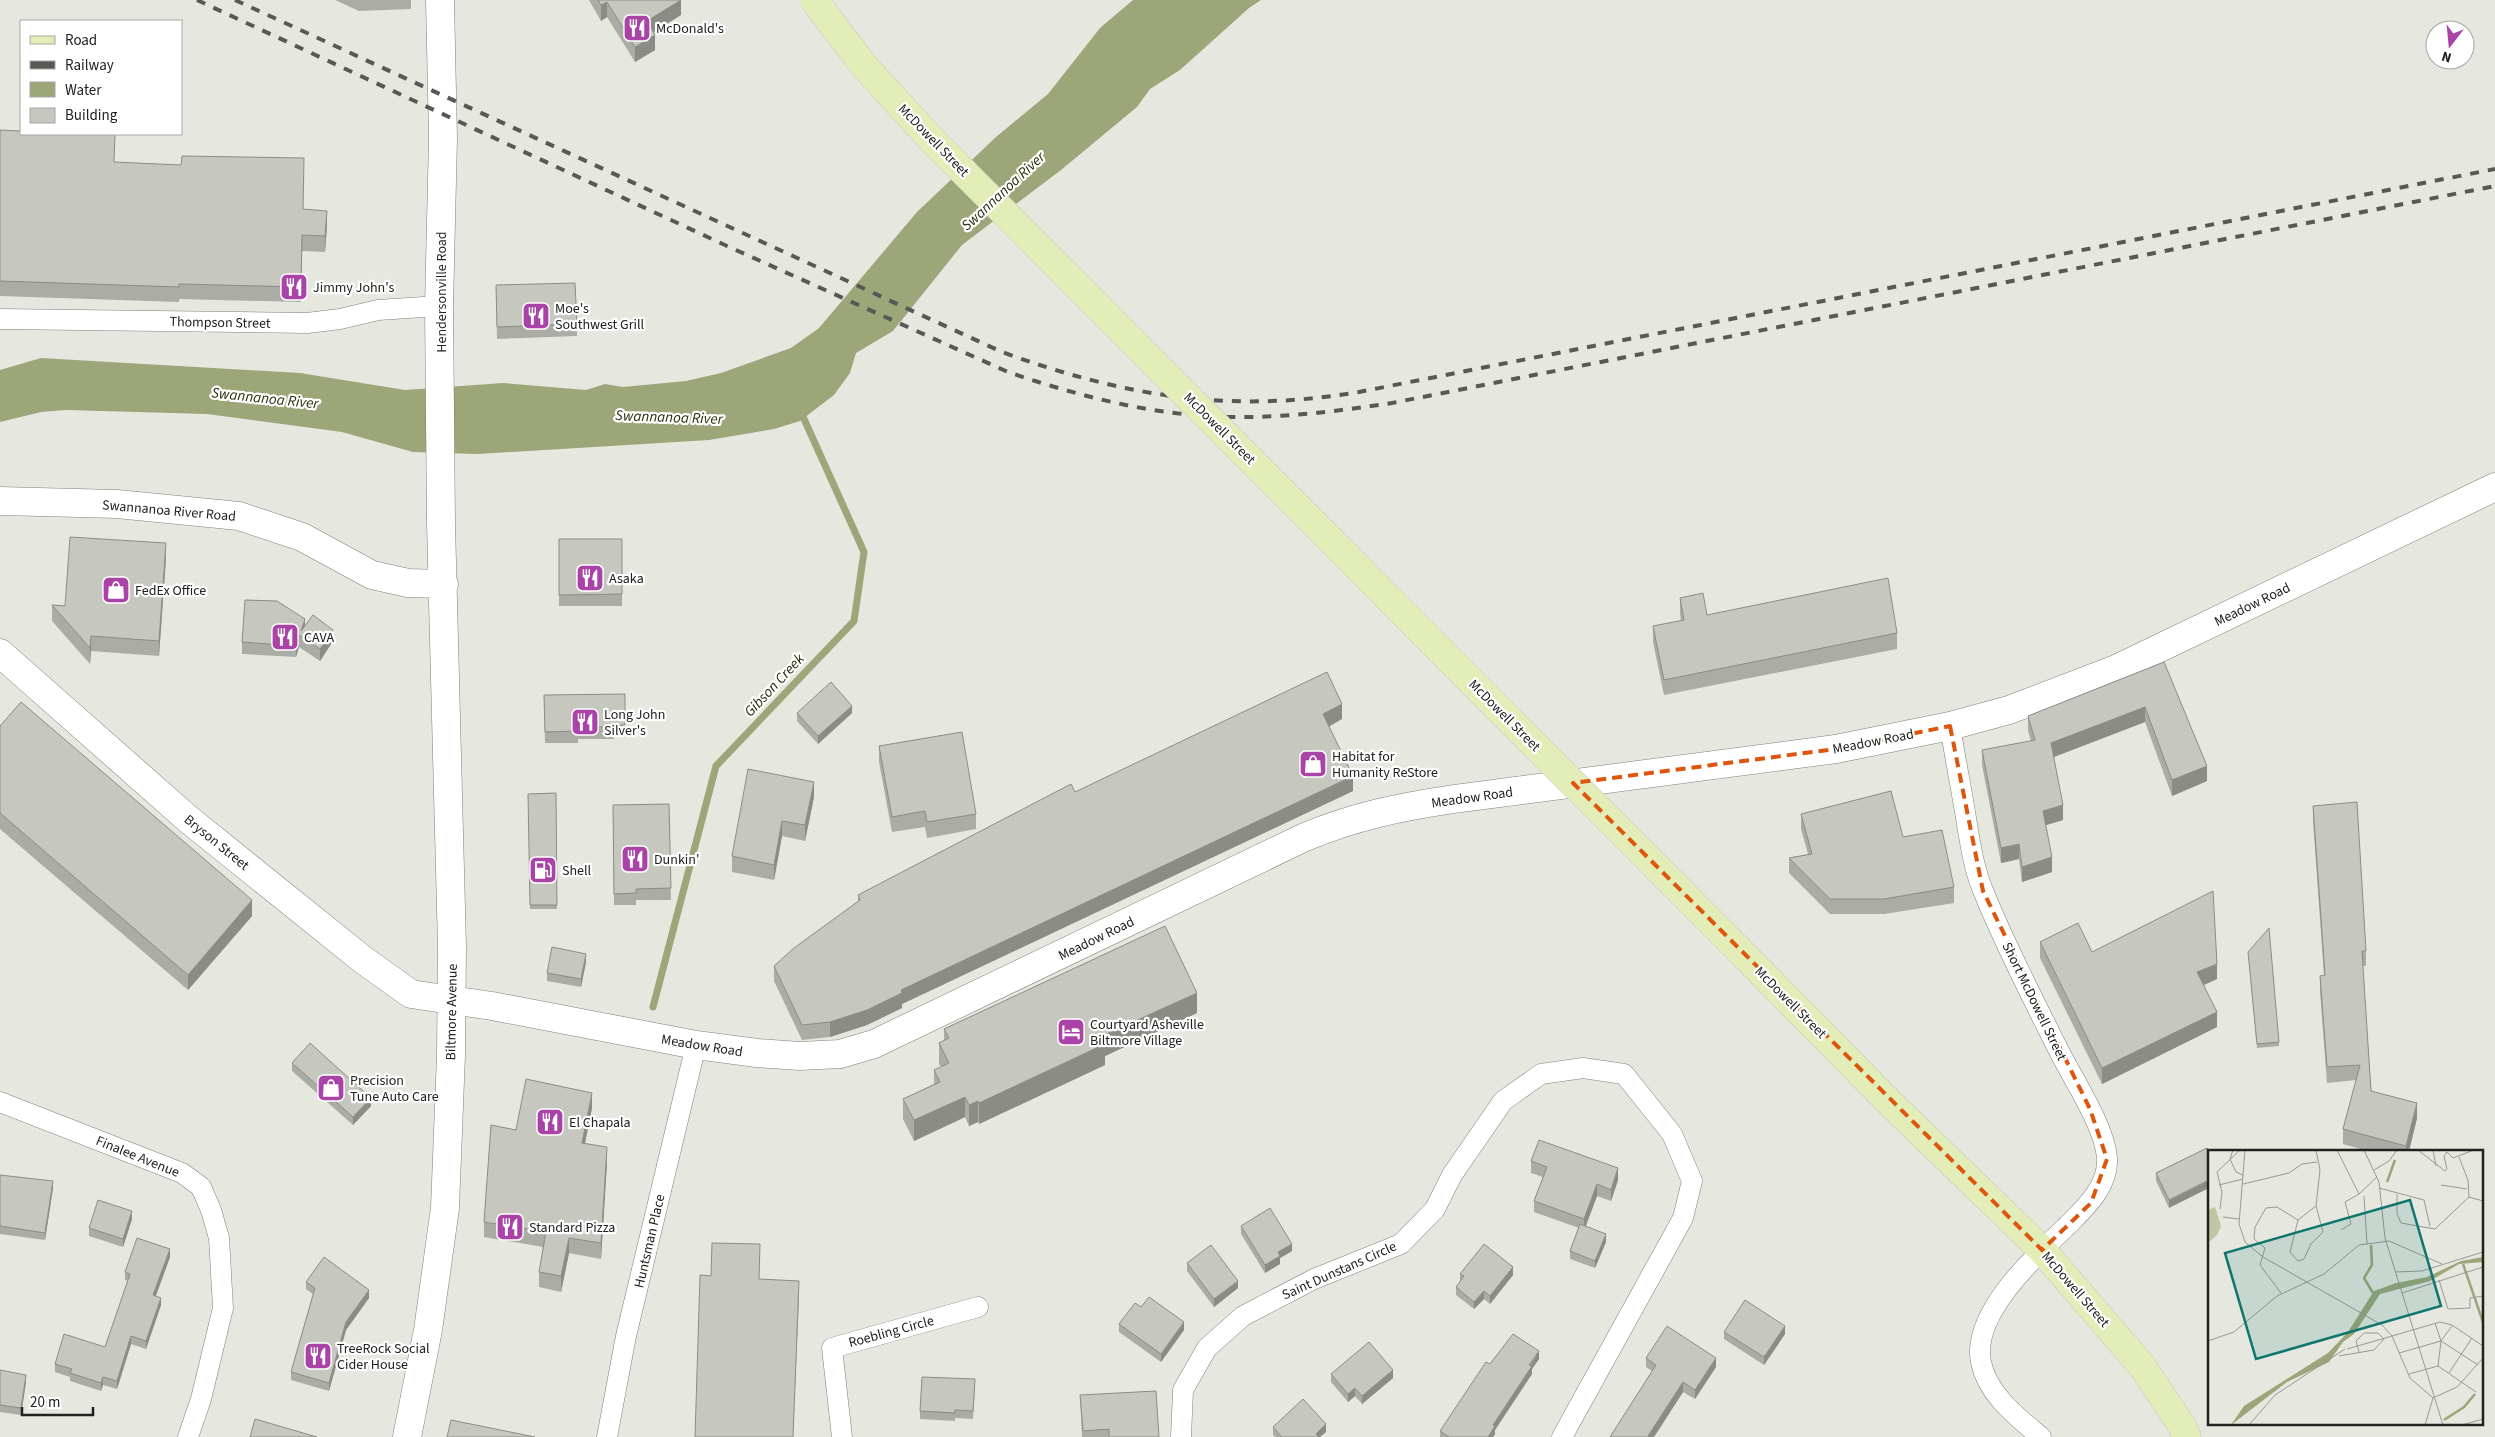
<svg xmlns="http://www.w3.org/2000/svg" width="2495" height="1437" viewBox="0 0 2495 1437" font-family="'Source Sans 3',sans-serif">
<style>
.water{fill:#9ca679}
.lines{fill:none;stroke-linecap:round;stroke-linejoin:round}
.stream{stroke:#9ca679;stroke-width:7}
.minor-casing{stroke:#7f817a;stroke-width:21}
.secondary-casing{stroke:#7f817a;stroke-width:29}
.primary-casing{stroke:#c5c6c5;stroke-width:29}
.minor{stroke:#fff;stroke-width:20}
.secondary{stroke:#fff;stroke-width:28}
.primary{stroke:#e2edb7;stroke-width:28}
.rail{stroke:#575954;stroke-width:4;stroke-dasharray:9 9;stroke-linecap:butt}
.primary-bridge-casing{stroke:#c5c6c5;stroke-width:29;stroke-linecap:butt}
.primary-bridge{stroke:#e2edb7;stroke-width:28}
.wall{fill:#aaaca5}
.shaded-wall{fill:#8b8c86}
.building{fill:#c6c8c0;stroke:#8b8c86}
.marked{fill:none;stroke:#de560d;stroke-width:4;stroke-dasharray:10 6;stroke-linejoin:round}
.labels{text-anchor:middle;stroke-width:4.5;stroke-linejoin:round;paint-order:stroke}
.poi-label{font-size:14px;fill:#21221f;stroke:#fff;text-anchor:start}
.street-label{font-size:14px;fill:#21221f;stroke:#fff}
.water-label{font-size:15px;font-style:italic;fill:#272e09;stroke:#fff}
.inset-river{fill:none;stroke:#9ca679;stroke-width:2.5}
.inset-road{fill:none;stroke:#979993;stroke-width:1}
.view{fill:#0f766e;fill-opacity:0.15;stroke:#0f766e;stroke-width:2.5}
.inset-edge{fill:none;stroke:#21221f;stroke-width:2.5}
</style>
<rect width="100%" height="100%" fill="#e6e8e0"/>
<path class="water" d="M1133,0H1261L1249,8L1180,70L1150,89L1137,107L1061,170L962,245L893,331L856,353L850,373L834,395L800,421L774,429L709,440L478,454L413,452L342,432L207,414L66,410L41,412L0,422V370L41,358L300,373L405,390L503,383L586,390L605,384L623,387L686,381L721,373L791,348L819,328L917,212L996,137L1048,94L1100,28Z"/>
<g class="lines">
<path class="stream" d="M653,1007L716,766L854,621L864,552L800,410"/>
<defs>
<path id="minor" d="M0,319L307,323L340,319L378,310L439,306
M1950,726C1955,757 1961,787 1966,818C1970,843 1974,870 1984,893C2006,947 2033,999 2059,1051C2073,1079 2105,1127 2107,1158C2109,1186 2085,1208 2067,1226C2036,1255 1971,1314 1981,1362C1987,1394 2017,1417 2041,1437
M0,1102L182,1173L201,1187L211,1210L219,1238L223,1308L201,1399L188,1437
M607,1437L626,1336L696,1045
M842,1437L832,1348L978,1307
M1181,1437L1183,1390L1207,1348L1243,1316L1314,1279L1401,1244L1435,1209L1452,1175L1503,1101L1541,1074L1583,1068L1624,1074L1672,1134L1692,1181L1683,1218L1562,1437"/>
<path id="secondary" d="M0,501L117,504L239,516L302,537L372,575L408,583L444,584
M0,653L188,819L362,959L411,994L492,1006L696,1045L757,1053L800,1056L840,1054L874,1044L1305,837C1356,816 1400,807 1454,799L1836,749L1950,726L2009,710L2116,669L2495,487
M407,1437L428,1330L445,1208L451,1055L452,947L441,524L439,306L443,138L440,0"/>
<path id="primary" d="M1746,957L1891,1104L2042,1250L2142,1366L2182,1426L2187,1437"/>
</defs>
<use href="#minor" class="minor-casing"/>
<use href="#secondary" class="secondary-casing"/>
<use href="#primary" class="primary-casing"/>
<use href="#minor" class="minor"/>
<use href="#secondary" class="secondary"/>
<use href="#primary" class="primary"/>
<path class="rail" d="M197,0L727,246L1008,372C1078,396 1155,416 1230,417C1285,418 1338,411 1392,403L2495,186
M235,0L1002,352C1123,396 1230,414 1359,392L2495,169"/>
<defs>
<path id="primary-bridge" d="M814,0L865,67L932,140L1746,957"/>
</defs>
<use href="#primary-bridge" class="primary-bridge-casing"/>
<use href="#primary-bridge" class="primary-bridge"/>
</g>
<path class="wall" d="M335,0H411V9L359,11Z
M589,0H681V15L654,32L655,50L635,62L607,17L601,21Z
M0,130L114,162L303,209L327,226L325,252L302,251L301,302L179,299V302L0,296Z
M496,285L577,324V336L497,339Z
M559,539H622V606H559Z
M166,558L159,656L91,651L90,664L52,621V605L65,606Z
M1680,598L1707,615L1897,633V649L1664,695L1653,642V626L1681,621L1680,613Z
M305,626L333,641L320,661L299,647L296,657L242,654V642Z
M2164,662L2207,781L2172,796L2145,722L2054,757L2063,820L2046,825L2052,872L2022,882L2019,859L2001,863L1982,765V750L2031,741L2028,731V716Z
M625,694V736H614V739H578V743H545L544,695Z
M797,713H852L818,744L797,721Z
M1342,719L1329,726L1353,791L902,1004V1008L867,1025L830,1037L802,1040L774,981V966L858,901V895L1075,792Z
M0,726L252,916L188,990L0,829Z
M879,746L976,814V829L927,838L925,827L892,832L879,762Z
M556,793L557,909H530L528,794Z
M814,797L805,841L782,836L774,880L732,872V856Z
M669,804L671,900H636V905H614L613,805Z
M2313,806L2366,951V966H2363L2371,1091L2417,1118L2409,1151H2368L2343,1144V1129L2356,1080L2327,1083L2320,991V976L2324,975L2313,821Z
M1801,814L1903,837L1954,887V903L1884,914H1830L1789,873V858L1808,854L1801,829Z
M2040,942L2092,952L2217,979L2204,985L2217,1027L2102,1084L2040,958Z
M2248,952L2279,1042V1046L2257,1048Z
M586,962L581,987L547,981V973Z
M1197,1013L1105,1056V1065L979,1124L978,1122L969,1126L965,1117L914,1141L903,1119V1099L934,1084V1070L941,1067L939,1064V1043L944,1041V1029Z
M292,1063L371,1106L353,1125L292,1071Z
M592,1108L585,1143L607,1163L601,1259L569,1253L561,1292L539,1287V1272L543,1247L484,1237V1222L516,1130Z
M2207,1148L2169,1208L2156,1181V1173Z
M1531,1161L1618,1180L1611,1201L1597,1196L1586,1226L1606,1242L1595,1268L1570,1259V1251L1579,1228L1534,1212V1201L1543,1177L1531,1173Z
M0,1175L53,1188L45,1240L0,1234Z
M132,1219L123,1247L89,1236V1228Z
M1241,1226L1292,1251L1280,1258V1264L1265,1273L1241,1234Z
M170,1257L156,1296L161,1305L146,1349L131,1344L117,1389L103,1385L101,1391L70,1381V1377L55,1372V1364L105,1347L128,1281L125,1280V1272Z
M1187,1263L1238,1288L1214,1307L1187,1271Z
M1460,1274L1513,1275L1490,1304L1484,1299L1474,1309L1456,1295V1287L1460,1281Z
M306,1282L369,1298L346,1330L329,1391L291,1380V1372L313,1294L306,1289Z
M1141,1307L1184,1330L1161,1362L1119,1332V1324Z
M1724,1332L1785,1334L1764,1365L1724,1339Z
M1646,1358L1716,1367L1695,1399L1683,1392L1654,1437H1610L1652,1371L1646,1367Z
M1539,1359L1532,1369V1374L1495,1430V1434L1493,1437H1440V1431L1490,1364Z
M0,1370L26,1382L21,1415L0,1412Z
M1331,1374L1393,1378L1362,1404L1355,1396L1348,1402L1331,1382Z
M975,1387L973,1419L955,1418V1421L920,1419V1411Z
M1080,1395L1159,1437H1082Z
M1273,1427L1326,1432L1320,1437H1275L1273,1435Z"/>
<path class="shaded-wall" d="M681,0V15L647,36V21Z
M607,2V17L601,21V5Z
M655,35V50L635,62V47Z
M327,211V226L325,252V236Z
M166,543V558L159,656V641Z
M305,619V630L301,631Z
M333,630V641L320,661V649Z
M299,635V647L296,657V646Z
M91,636V651L90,664V648Z
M1342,704V719L1323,730V714Z
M852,706V713L818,744V736Z
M2145,707V722L2051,758V743Z
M2207,766V781L2172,796V780Z
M1353,776V791L902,1004V1008L867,1025L830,1037V1022L901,990Z
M814,782V797L805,841V825Z
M2063,805V820L2043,826V811Z
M782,821V836L774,880V865Z
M2019,844V859L2001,863V848Z
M2052,857V872L2022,882V867Z
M252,900V916L188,990V975Z
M586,954V962L581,987V979Z
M2217,964V979L2197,988V972Z
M1197,993V1013L1105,1056V1065L979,1124V1103L1102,1036Z
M2217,1012V1027L2102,1084V1068Z
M592,1093V1108L582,1158V1143Z
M965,1097V1117L914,1141V1120Z
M371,1098V1106L353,1125V1117Z
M978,1101V1122L969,1126V1105Z
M2417,1103V1118L2409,1151H2406V1146Z
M607,1147V1163L601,1259V1243Z
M1618,1168V1180L1611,1201V1190Z
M2209,1180V1188L2169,1208V1200Z
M53,1181V1188L45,1240V1233Z
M1597,1184V1196L1584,1230V1219Z
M132,1211V1219L123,1247V1239Z
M1606,1234V1242L1595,1268V1261Z
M569,1238V1253L561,1292V1276Z
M1292,1244V1251L1280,1258V1264L1265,1273V1265L1278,1252Z
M170,1249V1257L153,1303V1295Z
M1513,1267V1275L1490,1304V1296Z
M799,1281V1296L793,1437Z
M1238,1281V1288L1214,1307V1299Z
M369,1290V1298L346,1330L329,1391V1383L346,1322Z
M1484,1291V1299L1474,1309V1302Z
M161,1298V1305L146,1349V1341Z
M1184,1322V1330L1161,1362V1354Z
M1785,1326V1334L1764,1365V1357Z
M131,1336V1344L117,1389V1381Z
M1539,1351V1359L1532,1369V1374L1495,1430V1434L1493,1437H1488L1493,1425Z
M1716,1358V1367L1695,1399V1390Z
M1393,1370V1378L1362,1404V1396Z
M26,1375V1382L21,1415V1408Z
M103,1377V1385L101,1391V1383Z
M1683,1382V1392L1654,1437H1648Z
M1355,1388V1396L1348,1402V1394Z
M1326,1424V1432L1320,1437H1316V1434Z"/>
<path class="building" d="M598,0H681L647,21L655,35L635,47L607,2L601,5Z
M0,130L21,131V134H115L114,162L181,165L182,156L304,158L303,209L327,211L325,236L302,235L301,287L179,284V287L0,281Z
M575,283L577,324L497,327L496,285Z
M70,537L166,543L159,641L91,636L90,648L52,605L65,606Z
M559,539H622V594L559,595Z
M1888,578L1897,633L1664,680L1653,626L1684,620L1680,598L1703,593L1707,615Z
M245,600L277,601L305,619L301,631L313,615L333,630L320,649L299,635L296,646L242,642Z
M2164,662L2207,766L2172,780L2145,707L2051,743L2063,805L2043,811L2052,857L2022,867L2019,844L2001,848L1982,750L2035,740L2028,716Z
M1327,672L1342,704L1323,714L1353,776L901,990L902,993L867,1010L830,1022L802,1025L774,966L794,948L860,900L858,895L1071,784L1075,792Z
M831,682L852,706L818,736L797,713Z
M625,694V725H614V727H578V731L545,732L544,695Z
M21,702L252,900L188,975L0,813V726Z
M962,732L976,814L927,822L925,811L892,817L879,746Z
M748,769L814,782L805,825L782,821L774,865L732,856Z
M1891,791L1903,837L1942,830L1954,887L1884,899H1830L1789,858L1812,854L1801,814Z
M556,793L557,905H530L528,794Z
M2357,802L2366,951H2362L2371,1091L2417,1103L2406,1146L2343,1129L2360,1065L2327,1067L2320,976L2325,975L2313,806Z
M669,804L671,888L636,889V893L614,894L613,805Z
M2213,891L2217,964L2197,972L2217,1012L2102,1068L2040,942L2078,923L2092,952Z
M1165,926L1197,993L1102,1036L1105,1044L979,1103L978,1101L969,1105L965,1097L914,1120L903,1099L940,1082L934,1070L949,1063L939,1043L949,1038L944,1029Z
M2269,928L2279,1042L2257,1044L2248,952Z
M552,947L586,954L581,979L547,973Z
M310,1043L371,1098L353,1117L292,1063Z
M526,1079L592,1093L582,1143L607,1147L601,1243L569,1238L561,1276L539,1272L546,1232L484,1222L491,1125L516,1130Z
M1539,1140L1618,1168L1611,1190L1597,1184L1584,1219L1534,1201L1547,1167L1531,1161Z
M2207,1148L2209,1151V1180L2169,1200L2156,1173Z
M0,1175L53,1181L45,1233L0,1226Z
M98,1200L132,1211L123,1239L89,1228Z
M1270,1208L1292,1244L1278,1252L1280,1256L1265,1265L1241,1226Z
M1580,1224L1606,1234L1595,1261L1570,1251Z
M137,1238L170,1249L153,1295L161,1298L146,1341L131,1336L117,1381L103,1377L101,1383L70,1373L72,1369L55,1364L64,1334L105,1347L130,1274L125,1272Z
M712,1243L760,1244L759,1279L799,1281L793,1437H695L700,1275L711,1276Z
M1484,1244L1513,1267L1490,1296L1484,1291L1474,1302L1456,1287L1464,1276L1460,1274Z
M1211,1245L1238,1281L1214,1299L1187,1263Z
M324,1257L369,1290L346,1322L329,1383L291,1372L315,1288L306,1282Z
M1149,1297L1184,1322L1161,1354L1119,1324L1135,1303L1141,1307Z
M1745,1300L1785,1326L1764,1357L1724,1332Z
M1667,1326L1716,1358L1695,1390L1683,1382L1648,1436L1650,1437H1610L1656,1365L1646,1358Z
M1513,1334L1539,1351L1529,1365L1532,1366L1493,1425L1495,1426L1488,1437H1449L1440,1431L1486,1362L1490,1364Z
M1369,1342L1393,1370L1362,1396L1355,1388L1348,1394L1331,1374Z
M0,1370L26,1375L21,1408L0,1405Z
M922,1377L975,1379L973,1411L955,1410V1413L920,1411Z
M1156,1391L1159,1437H1109V1429L1083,1431L1080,1395Z
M1303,1399L1326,1424L1316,1434L1319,1437H1282L1273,1427Z
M255,1419L317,1437H250Z
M451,1420L535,1437H447Z"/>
<path class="marked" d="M1950,726L1983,891L2090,1109L2107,1159L2091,1203L2042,1250L1573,783L1836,749Z"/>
<defs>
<symbol id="restaurant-square" viewBox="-11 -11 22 22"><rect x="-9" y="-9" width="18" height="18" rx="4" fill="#aa43a7" stroke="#fff"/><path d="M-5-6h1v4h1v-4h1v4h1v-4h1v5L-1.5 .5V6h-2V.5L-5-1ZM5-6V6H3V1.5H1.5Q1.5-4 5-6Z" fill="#fff"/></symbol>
<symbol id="shop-square" viewBox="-11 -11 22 22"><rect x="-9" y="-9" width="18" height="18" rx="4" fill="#aa43a7" stroke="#fff"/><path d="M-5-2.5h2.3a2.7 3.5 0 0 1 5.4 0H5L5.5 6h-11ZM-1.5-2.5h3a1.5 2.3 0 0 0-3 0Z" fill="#fff"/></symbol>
<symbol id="fuel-square" viewBox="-11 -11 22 22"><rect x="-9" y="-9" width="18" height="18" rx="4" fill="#aa43a7" stroke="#fff"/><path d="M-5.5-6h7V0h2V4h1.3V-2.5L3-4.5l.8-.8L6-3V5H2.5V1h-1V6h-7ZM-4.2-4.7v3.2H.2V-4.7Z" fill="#fff"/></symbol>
<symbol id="hotel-square" viewBox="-11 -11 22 22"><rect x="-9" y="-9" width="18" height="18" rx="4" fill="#aa43a7" stroke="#fff"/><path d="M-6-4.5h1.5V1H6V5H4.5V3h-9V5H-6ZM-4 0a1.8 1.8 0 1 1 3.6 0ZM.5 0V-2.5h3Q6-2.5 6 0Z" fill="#fff"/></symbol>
</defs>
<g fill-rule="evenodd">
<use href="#restaurant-square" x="621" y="12" width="32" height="32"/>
<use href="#restaurant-square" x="278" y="271" width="32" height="32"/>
<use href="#restaurant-square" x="520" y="300" width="32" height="32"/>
<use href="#restaurant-square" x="574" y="562" width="32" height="32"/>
<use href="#shop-square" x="100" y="574" width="32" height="32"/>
<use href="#restaurant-square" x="269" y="621" width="32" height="32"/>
<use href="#restaurant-square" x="569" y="706" width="32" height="32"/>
<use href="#shop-square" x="1297" y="748" width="32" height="32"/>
<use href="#restaurant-square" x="619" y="843" width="32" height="32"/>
<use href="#fuel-square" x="527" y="854" width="32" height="32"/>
<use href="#hotel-square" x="1055" y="1016" width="32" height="32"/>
<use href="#shop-square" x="315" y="1072" width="32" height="32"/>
<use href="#restaurant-square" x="534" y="1106" width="32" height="32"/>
<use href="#restaurant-square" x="494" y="1211" width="32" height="32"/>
<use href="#restaurant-square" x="302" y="1340" width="32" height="32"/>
</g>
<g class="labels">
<g class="poi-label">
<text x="656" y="33">McDonald's</text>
<text x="313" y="292">Jimmy John's</text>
<text x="555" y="313">Moe's<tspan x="555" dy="16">Southwest Grill</tspan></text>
<text x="609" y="583">Asaka</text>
<text x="135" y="595">FedEx Office</text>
<text x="304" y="642">CAVA</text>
<text x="604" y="719">Long John<tspan x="604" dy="16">Silver's</tspan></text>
<text x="1332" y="761">Habitat for<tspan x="1332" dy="16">Humanity ReStore</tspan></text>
<text x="654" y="864">Dunkin'</text>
<text x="562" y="875">Shell</text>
<text x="1090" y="1029">Courtyard Asheville<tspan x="1090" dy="16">Biltmore Village</tspan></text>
<text x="350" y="1085">Precision<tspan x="350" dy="16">Tune Auto Care</tspan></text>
<text x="569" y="1127">El Chapala</text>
<text x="529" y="1232">Standard Pizza</text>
<text x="337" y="1353">TreeRock Social<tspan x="337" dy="16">Cider House</tspan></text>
</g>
<g class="street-label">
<text transform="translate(934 140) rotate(46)" y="5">McDowell Street</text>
<text transform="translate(441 292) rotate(-90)" y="5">Hendersonville Road</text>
<text transform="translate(220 322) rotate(1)" y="5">Thompson Street</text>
<text transform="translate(1220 428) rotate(45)" y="5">McDowell Street</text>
<text transform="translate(169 510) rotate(5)" y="5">Swannanoa River Road</text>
<text transform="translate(2252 604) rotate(-26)" y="5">Meadow Road</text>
<text transform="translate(1505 715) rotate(45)" y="5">McDowell Street</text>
<text transform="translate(1873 741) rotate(-11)" y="5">Meadow Road</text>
<text transform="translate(1472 797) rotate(-8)" y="5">Meadow Road</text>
<text transform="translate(217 842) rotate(39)" y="5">Bryson Street</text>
<text transform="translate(1096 938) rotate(-26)" y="5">Meadow Road</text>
<text transform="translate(2035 1001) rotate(64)" y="5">Short McDowell Street</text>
<text transform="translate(1791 1002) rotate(45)" y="5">McDowell Street</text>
<text transform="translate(451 1012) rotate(-89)" y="5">Biltmore Avenue</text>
<text transform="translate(702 1045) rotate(9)" y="5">Meadow Road</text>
<text transform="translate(138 1156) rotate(22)" y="5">Finalee Avenue</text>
<text transform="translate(649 1241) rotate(-77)" y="5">Huntsman Place</text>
<text transform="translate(1339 1270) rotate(-24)" y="5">Saint Dunstans Circle</text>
<text transform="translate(2076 1289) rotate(49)" y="5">McDowell Street</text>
<text transform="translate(891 1331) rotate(-15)" y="5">Roebling Circle</text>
</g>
<g class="water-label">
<text transform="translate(1003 191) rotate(-43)" y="5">Swannanoa River</text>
<text transform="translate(265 398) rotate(6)" y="5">Swannanoa River</text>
<text transform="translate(669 417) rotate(2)" y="5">Swannanoa River</text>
<text transform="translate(774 685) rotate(-47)" y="5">Gibson Creek</text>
</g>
</g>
<g transform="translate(2208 1150)">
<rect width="275" height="275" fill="#e6e8e0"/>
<path d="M7,57L13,76L9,85L0,93V60Z" fill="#bec6a6"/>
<path d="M275,107V112L251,114L222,131L172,144L146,184L135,192L121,212L79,232L23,275L36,256L120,203L140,182L166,141L188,133L219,127L253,111Z" fill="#9ca679"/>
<path class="inset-river" d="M179,32L187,10M163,95L164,115L156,128L165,143M255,114L275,172M236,270L256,257L267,244"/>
<path class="inset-road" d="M25,0L22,9L28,22L35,25M37,0L31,74L37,92L55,107L174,175L184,186L202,228L225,248M129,0L151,44M156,0L171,32L177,88L235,275M210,0L237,21L239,19L236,6L239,2L245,8L266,0M225,0L228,16M251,7L260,30L261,47L275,51M166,20L181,11L189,0M35,34L81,23L94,14L109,12M11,35L35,29M233,35L259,39M171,38L216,50L222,76M189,44V64L193,73L227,79L261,47M156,46L159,94M12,59L14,42L9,22L32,0M15,67L31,69M90,70L82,102L90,111L96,109L103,94L115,82L108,56M133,80L143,74L137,52L151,44L169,27M188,122L214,121L275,102M231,130L240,159L262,158V148L275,146M73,143L52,115L57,98L46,89L47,77L58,58L69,57L90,70L108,56L112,20L108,0M194,143L275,117M227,173L233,191L230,216M184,186L232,172L244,175L275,196M0,191L26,182L69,146L116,124L151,95L181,91L234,114M233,191L244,176M139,199L184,186M151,202L148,191L156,183H170L176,189M191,203L233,191L270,215M131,206L166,200L176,189M241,223L264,188M201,224L230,216L268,242M41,275L67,245L137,199M217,275L225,248L249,237L275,208M254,275L275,269"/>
<path class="view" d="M202,50L233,156L48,209L17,103Z"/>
<rect width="275" height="275" class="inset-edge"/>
</g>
<rect x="20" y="20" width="162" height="115" fill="#ffffff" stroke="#a6a7a5"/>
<rect x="30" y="36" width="25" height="8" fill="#e2edb7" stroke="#a6a7a5"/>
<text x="65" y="45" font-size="15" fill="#21221f">Road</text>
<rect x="30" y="61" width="25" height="8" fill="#575954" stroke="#a6a7a5"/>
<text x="65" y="70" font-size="15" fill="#21221f">Railway</text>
<rect x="30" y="82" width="25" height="15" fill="#9ca679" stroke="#a6a7a5"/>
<text x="65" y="95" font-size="15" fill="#21221f">Water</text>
<rect x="30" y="108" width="25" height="15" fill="#c6c8c0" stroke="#a6a7a5"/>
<text x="65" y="120" font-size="15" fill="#21221f">Building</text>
<g transform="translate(2450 45) rotate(196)"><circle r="24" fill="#ffffff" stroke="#a6a7a5"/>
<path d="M0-4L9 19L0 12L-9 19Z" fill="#aa43a7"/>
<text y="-8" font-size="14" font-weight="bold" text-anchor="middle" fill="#21221f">N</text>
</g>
<path d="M22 1407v8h71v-8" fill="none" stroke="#21221f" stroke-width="2.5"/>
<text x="30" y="1407" font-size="15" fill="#21221f" stroke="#ffffff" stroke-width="4" paint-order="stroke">20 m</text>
</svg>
